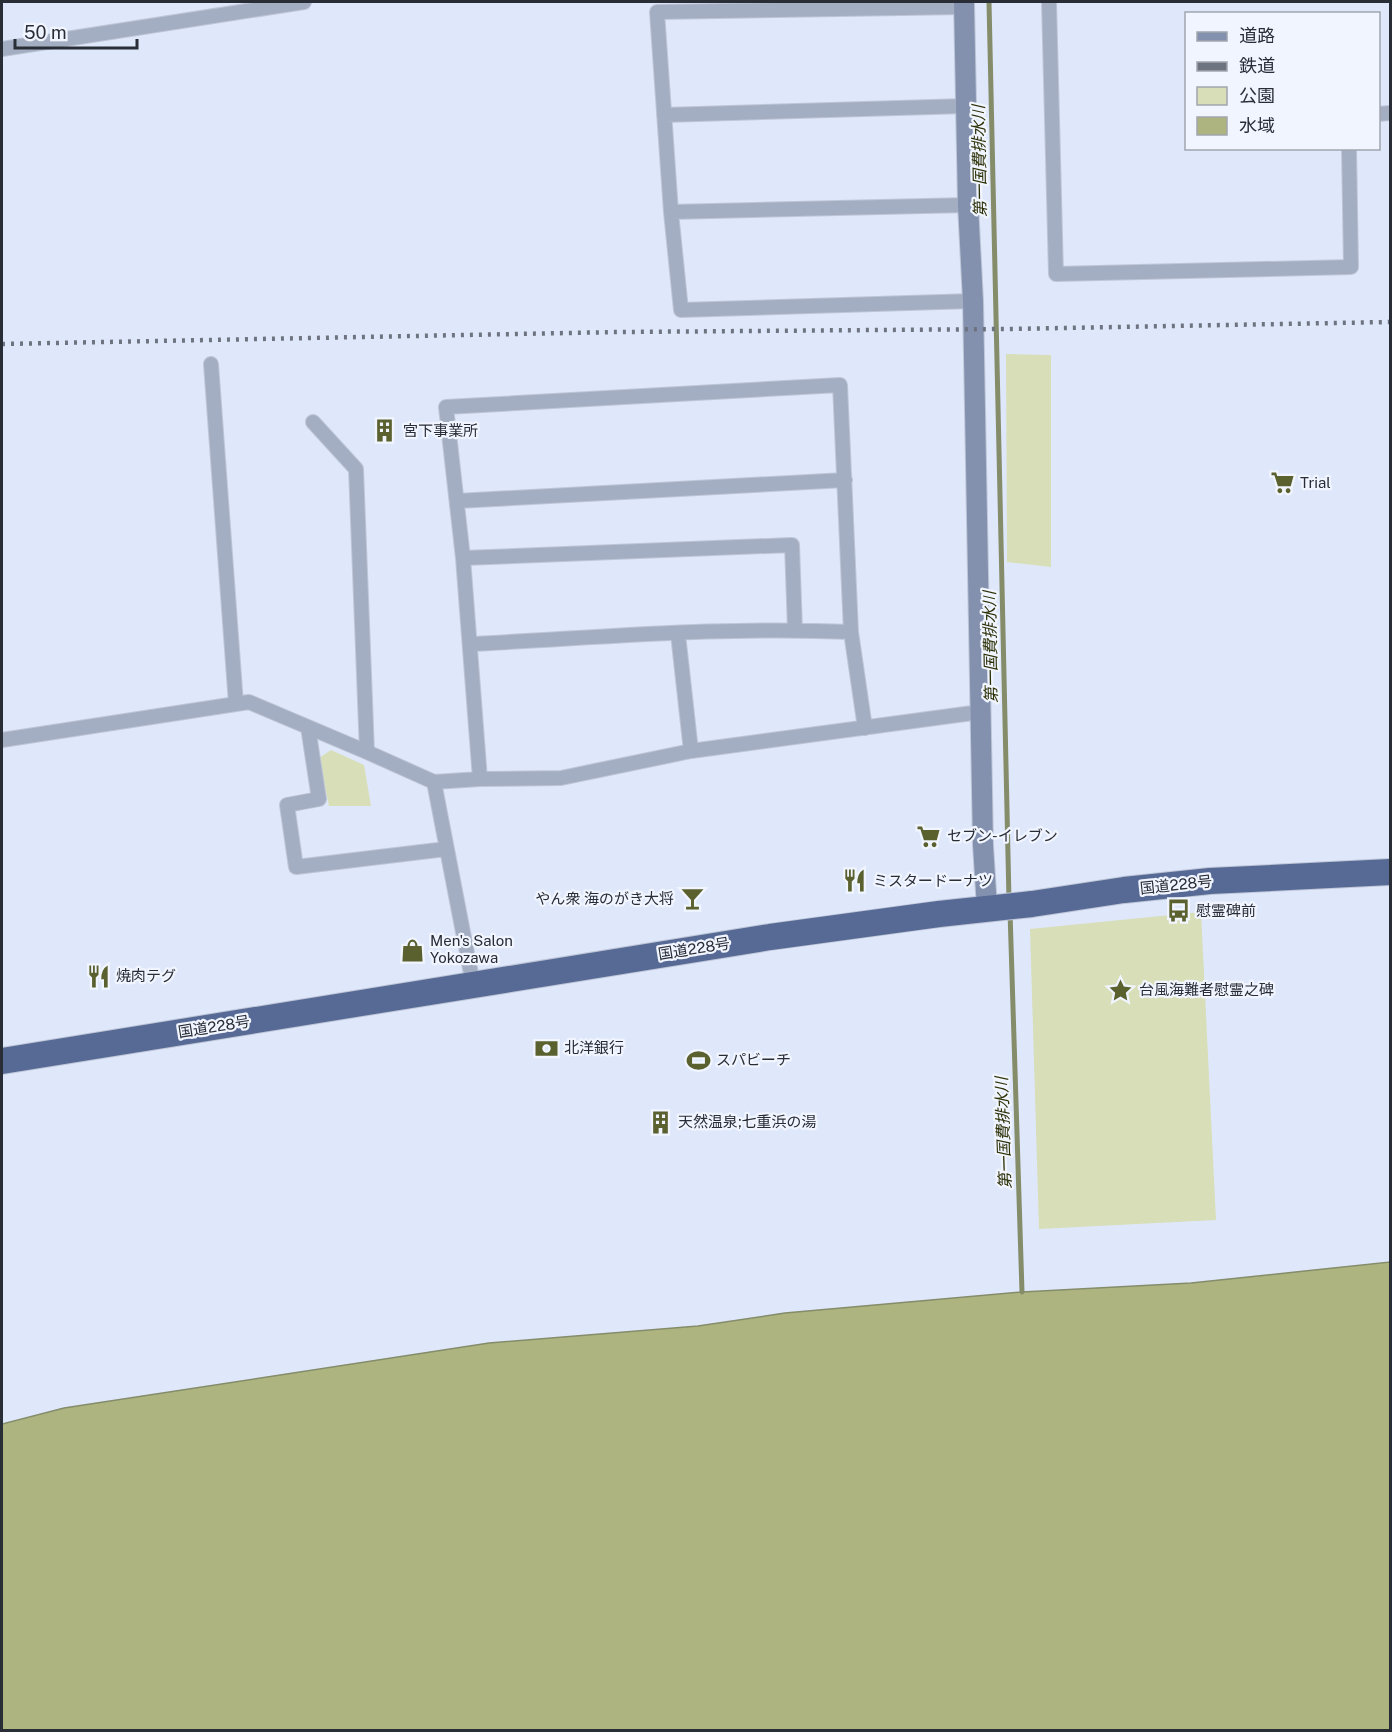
<svg xmlns="http://www.w3.org/2000/svg" width="1392" height="1732" viewBox="0 0 1392 1732" font-family="'Public Sans','Noto Sans JP',sans-serif">
<style>
.green{fill:#d8deb7}
.water{fill:#adb480;stroke:#858c6a;stroke-width:1.5}
.lines{fill:none;stroke-linecap:round;stroke-linejoin:round}
.stream{stroke:#858c6a;stroke-width:5}
.street-casing{stroke:#bec6d7;stroke-width:16}
.secondary-casing{stroke:#bec6d7;stroke-width:22}
.highway-casing{stroke:#bec6d7;stroke-width:28}
.street{stroke:#a4aec3;stroke-width:14}
.secondary{stroke:#8391af;stroke-width:20}
.highway{stroke:#576a95;stroke-width:26}
.rail{stroke:#6e7380;stroke-width:4.5;stroke-dasharray:3 6;stroke-linecap:butt}
.labels{text-anchor:middle;stroke-width:4.5;stroke-linejoin:round;paint-order:stroke}
.poi-label{font-size:15px;fill:#292d35;stroke:#f1f5ff;text-anchor:start}
.street-label{font-size:15px;fill:#292d35;stroke:#f1f5ff}
.water-label{font-size:16px;font-style:italic;fill:#2c3006;stroke:#f1f5ff}
</style>
<rect width="100%" height="100%" fill="#dfe8fb"/>
<path class="green" d="M1006,354L1051,355V567L1007,562Z
M331,750L364,765L371,806H329L319,758Z
M1201,912L1216,1220L1039,1229L1030,929Z"/>
<path class="water" d="M1390,1262V1730H2V1424L64,1408L489,1343L698,1326L785,1313L1022,1292L1191,1283Z"/>
<g class="lines">
<path class="stream" d="M989,2L1009,900
M1010,912L1022,1292"/>
<defs>
<path id="street" d="M1049,2L1056,274L1351,267L1349,148
M964,7L657,12L671,212L681,310L973,301
M2,49L304,2
M1378,114L1390,113
M664,115L966,106
M671,212L968,205
M211,364L236,704
M313,422L356,469L367,752
M457,501L845,480
M463,558L792,545L795,630
M678,634L691,751
M470,644C596,638 724,626 851,632
M308,727L319,799L287,805L296,867L446,849
M2,740L249,702L367,752L434,782L480,779L561,778L691,751L980,712
M480,779L463,558L446,407L840,385L851,632L865,728
M434,782L473,984"/>
<path id="secondary" d="M964,2L968,205L973,301L983,845L987,908"/>
<path id="highway" d="M2,1061L770,937L939,914L1032,904L1124,890L1210,881L1390,872"/>
</defs>
<use href="#street" class="street-casing"/>
<use href="#secondary" class="secondary-casing"/>
<use href="#highway" class="highway-casing"/>
<use href="#street" class="street"/>
<use href="#secondary" class="secondary"/>
<use href="#highway" class="highway"/>
<path class="rail" d="M2,344L619,332L1008,329L1390,322"/>
</g>
<defs>
<symbol id="building-bare" viewBox="-9 -9 18 18"><path d="M-4-6H4V6H1V3H-1V6H-4ZM-2.5-4.3h1.7v1.8h-1.7ZM.8-4.3h1.7v1.8H.8ZM-2.5-1h1.7V.8h-1.7ZM.8-1h1.7V.8H.8Z" fill="#5a602e" stroke="#f1f5ff" stroke-width="2.5" paint-order="stroke"/></symbol>
<symbol id="supermarket-bare" viewBox="-9 -9 18 18"><path d="M-6-5.5h2.5l.6 2H6L4.5 2H-2.5L-4.4-4H-6ZM-1.5 3.2a1.3 1.3 0 1 0 .1 0ZM3 3.2a1.3 1.3 0 1 0 .1 0Z" fill="#5a602e" stroke="#f1f5ff" stroke-width="2.5" paint-order="stroke"/></symbol>
<symbol id="restaurant-bare" viewBox="-9 -9 18 18"><path d="M-5-6h1v4h1v-4h1v4h1v-4h1v5L-1.5 .5V6h-2V.5L-5-1ZM5-6V6H3V1.5H1.5Q1.5-4 5-6Z" fill="#5a602e" stroke="#f1f5ff" stroke-width="2.5" paint-order="stroke"/></symbol>
<symbol id="bar-bare" viewBox="-9 -9 18 18"><path d="M-6-5H6L.8 .8V4.5H3.5V6h-7V4.5H-.8V.8Z" fill="#5a602e" stroke="#f1f5ff" stroke-width="2.5" paint-order="stroke"/></symbol>
<symbol id="bus-bare" viewBox="-9 -9 18 18"><path d="M-5-6H5V4H4V6H2V4H-2V6H-4V4H-5ZM-3.5-4V0h7V-4ZM-3.5 1.2v1.5H-2V1.2ZM2 1.2v1.5H3.5V1.2Z" fill="#5a602e" stroke="#f1f5ff" stroke-width="2.5" paint-order="stroke"/></symbol>
<symbol id="shop-bare" viewBox="-9 -9 18 18"><path d="M-5-2.5h2.3a2.7 3.5 0 0 1 5.4 0H5L5.5 6h-11ZM-1.5-2.5h3a1.5 2.3 0 0 0-3 0Z" fill="#5a602e" stroke="#f1f5ff" stroke-width="2.5" paint-order="stroke"/></symbol>
<symbol id="sight-bare" viewBox="-9 -9 18 18"><path d="M0-6L1.8-2.2L6-1.7L2.9 1.2L3.7 5.4L0 3.3L-3.7 5.4L-2.9 1.2L-6-1.7L-1.8-2.2Z" fill="#5a602e" stroke="#f1f5ff" stroke-width="2.5" paint-order="stroke"/></symbol>
<symbol id="bank-bare" viewBox="-9 -9 18 18"><path d="M-6-4H6V4H-6ZM0-2.3a2.3 2.3 0 1 0 0 4.6a2.3 2.3 0 1 0 0-4.6Z" fill="#5a602e" stroke="#f1f5ff" stroke-width="2.5" paint-order="stroke"/></symbol>
<symbol id="stadium-bare" viewBox="-9 -9 18 18"><path d="M0-5a6.5 5 0 1 0 0 10a6.5 5 0 1 0 0-10ZM-3.5-1.8h7v3.6h-7Z" fill="#5a602e" stroke="#f1f5ff" stroke-width="2.5" paint-order="stroke"/></symbol>
</defs>
<g fill-rule="evenodd">
<use href="#building-bare" x="368" y="414" width="33" height="33"/>
<use href="#supermarket-bare" x="1266" y="466" width="33" height="33"/>
<use href="#supermarket-bare" x="912" y="820" width="33" height="33"/>
<use href="#restaurant-bare" x="838" y="864" width="33" height="33"/>
<use href="#bar-bare" x="676" y="882" width="33" height="33"/>
<use href="#bus-bare" x="1162" y="894" width="33" height="33"/>
<use href="#shop-bare" x="396" y="934" width="33" height="33"/>
<use href="#restaurant-bare" x="82" y="960" width="33" height="33"/>
<use href="#sight-bare" x="1104" y="974" width="33" height="33"/>
<use href="#bank-bare" x="530" y="1032" width="33" height="33"/>
<use href="#stadium-bare" x="682" y="1044" width="33" height="33"/>
<use href="#building-bare" x="644" y="1106" width="33" height="33"/>
</g>
<g class="labels">
<g class="poi-label">
<text x="403" y="436">宮下事業所</text>
<text x="1300" y="488">Trial</text>
<text x="947" y="841">セブン-イレブン</text>
<text x="873" y="886">ミスタードーナツ</text>
<text x="674" y="904" text-anchor="end">やん衆 海のがき大将</text>
<text x="1196" y="916">慰霊碑前</text>
<text x="430" y="946">Men's Salon<tspan x="430" dy="17">Yokozawa</tspan></text>
<text x="116" y="981">焼肉テグ</text>
<text x="1139" y="995">台風海難者慰霊之碑</text>
<text x="564" y="1053">北洋銀行</text>
<text x="716" y="1065">スパビーチ</text>
<text x="678" y="1127">天然温泉;七重浜の湯</text>
</g>
<g class="street-label">
<text transform="translate(1176 885) rotate(-6)" y="5">国道228号</text>
<text transform="translate(694 949) rotate(-9)" y="5">国道228号</text>
<text transform="translate(214 1027) rotate(-9)" y="5">国道228号</text>
</g>
<g class="water-label">
<text transform="translate(979 161) rotate(-91)" y="6">第一国費排水川</text>
<text transform="translate(990 647) rotate(-91)" y="6">第一国費排水川</text>
<text transform="translate(1003 1133) rotate(-92)" y="6">第一国費排水川</text>
</g>
</g>
<rect width="1392" height="1732" fill="none" stroke="#292d35" stroke-width="6"/>
<rect x="1185" y="12" width="195" height="138" fill="#f1f5ff" stroke="#a1a5ae" stroke-width="1.5"/>
<rect x="1197" y="32" width="30" height="9" fill="#8391af" stroke="#a1a5ae" stroke-width="1.5"/>
<text x="1239" y="42" font-size="18" fill="#292d35">道路</text>
<rect x="1197" y="62" width="30" height="9" fill="#6e7380" stroke="#a1a5ae" stroke-width="1.5"/>
<text x="1239" y="72" font-size="18" fill="#292d35">鉄道</text>
<rect x="1197" y="87" width="30" height="18" fill="#d8deb7" stroke="#a1a5ae" stroke-width="1.5"/>
<text x="1239" y="102" font-size="18" fill="#292d35">公園</text>
<rect x="1197" y="117" width="30" height="18" fill="#adb480" stroke="#a1a5ae" stroke-width="1.5"/>
<text x="1239" y="132" font-size="18" fill="#292d35">水域</text>
<path d="M15 39v9h122v-9" fill="none" stroke="#292d35" stroke-width="3"/>
<text x="24" y="39" font-size="18" fill="#292d35" stroke="#f1f5ff" stroke-width="4.5" paint-order="stroke">50 m</text>
</svg>
